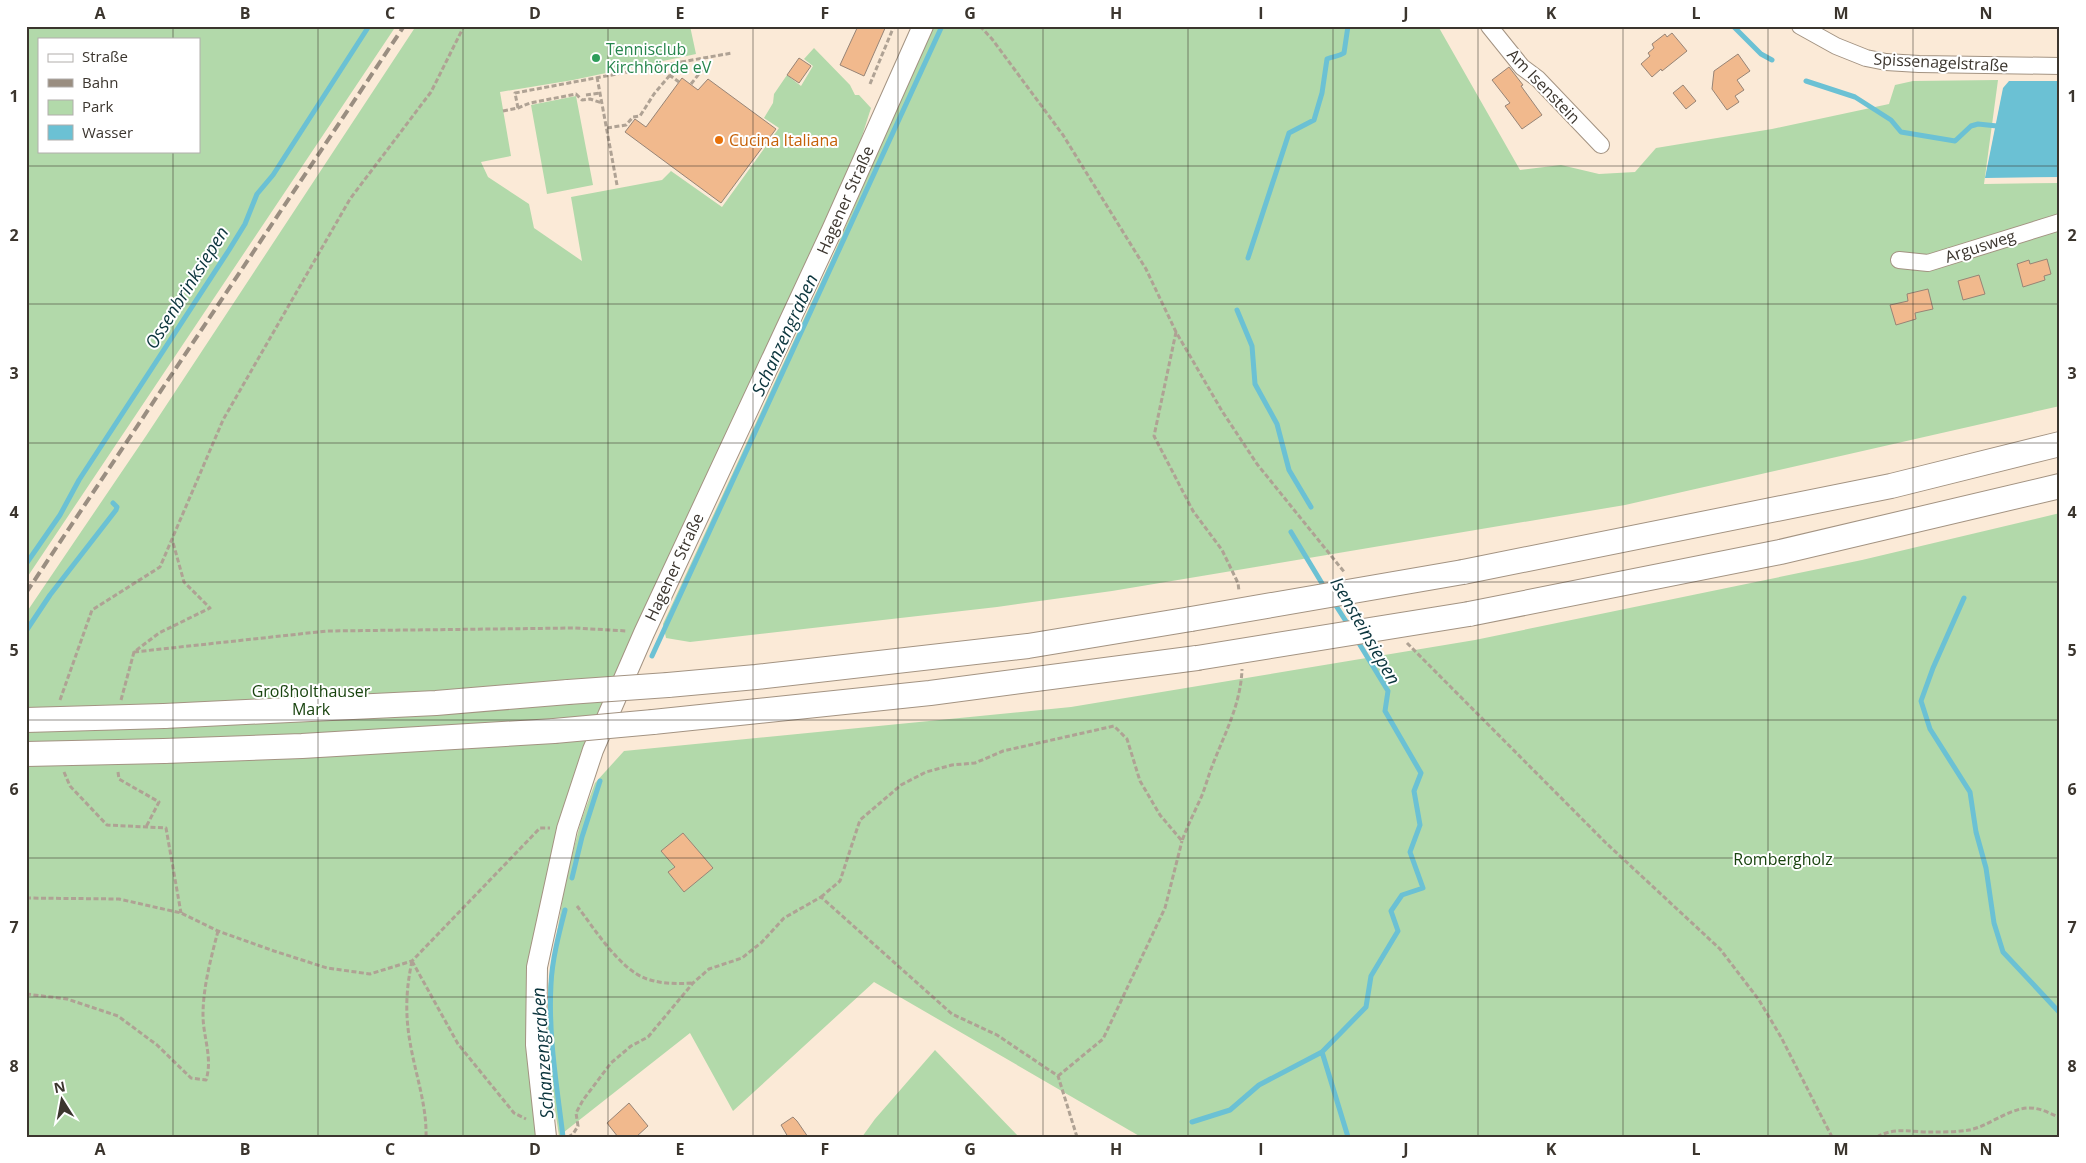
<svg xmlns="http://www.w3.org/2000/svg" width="2086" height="1163" viewBox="0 0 2086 1163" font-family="'Open Sans',sans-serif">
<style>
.green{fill:#b2d9aa;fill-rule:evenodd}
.water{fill:#6bc1d4}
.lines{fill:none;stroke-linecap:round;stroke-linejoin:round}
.stream{stroke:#6bc1d4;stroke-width:5}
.building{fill:#f1b98d;stroke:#978476}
.minor-casing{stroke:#a39382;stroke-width:18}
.major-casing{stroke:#a39382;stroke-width:22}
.highway-casing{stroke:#a39382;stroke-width:26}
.path{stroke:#afa294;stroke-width:3;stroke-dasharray:5 2.5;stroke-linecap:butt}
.minor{stroke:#fff;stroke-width:16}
.major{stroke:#fff;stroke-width:20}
.highway{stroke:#fff;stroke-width:24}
.rail{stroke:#9a8e81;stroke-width:4;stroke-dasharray:10 5;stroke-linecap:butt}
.highway-bridge-casing{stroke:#a39382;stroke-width:26;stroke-linecap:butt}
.highway-bridge{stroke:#fff;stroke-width:24}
.grid{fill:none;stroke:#3b352e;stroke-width:1;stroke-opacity:0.55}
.leisure-dot{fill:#2e9e5b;stroke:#fff;stroke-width:2}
.food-dot{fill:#e8710a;stroke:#fff;stroke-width:2}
.labels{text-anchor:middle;stroke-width:4;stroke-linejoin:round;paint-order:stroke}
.leisure-label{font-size:16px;fill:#27864d;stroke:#fff;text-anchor:start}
.street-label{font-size:16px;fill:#3b352e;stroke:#fff}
.food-label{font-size:16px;fill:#c56008;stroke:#fff;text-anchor:start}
.park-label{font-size:16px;fill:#19440f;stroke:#fff}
.water-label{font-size:18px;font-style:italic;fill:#0b353d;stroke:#fff}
.neatline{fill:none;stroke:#3b352e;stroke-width:2}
.grid-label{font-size:16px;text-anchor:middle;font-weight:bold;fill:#3b352e}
</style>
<rect width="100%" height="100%" fill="#fbead7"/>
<path class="green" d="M26,26H396L26,579ZM39,39H199V151H39Z
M416,26H690L696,54L573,80L500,92L511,156L481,162L488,177L529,204L534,228L582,261L571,197L662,180L671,171L722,207L779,128L764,118L773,103L774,94L787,75L801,86L813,66L804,59L814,48L850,85L855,95H859L871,108L832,230L593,750L537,967L543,1137H26V613L146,436Z
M932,26H1438L1520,170L1561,165L1599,174L1635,172L1656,148L1772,129L1889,104L1895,85L1913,81L1998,80L1984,184L2060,183V406L1625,505L1112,591L997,607L690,642L666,638L663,624L832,258Z
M576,96L593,185L547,194L531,105Z
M2060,513V1137H1141L874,982L733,1111L690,1033L559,1136L547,1056L548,988L566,878L581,821L595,783L624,751L1071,707L1475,640L1862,560Z
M935,1050L1019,1137H862L875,1119Z"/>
<path class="water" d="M2009,81H2060V177L1985,178L2003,88Z"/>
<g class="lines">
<path class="stream" d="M1733,26L1761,54L1772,60
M1806,81L1855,97L1891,120L1901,132L1955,141L1971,126L1978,124L1997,126
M1248,258L1289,133L1314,120L1322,93L1327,59C1333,56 1338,57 1344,53L1348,26
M1237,310L1252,346L1255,384L1277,424L1289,470L1311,507
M1291,532L1326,590
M26,564L60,515L79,480L229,250L245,224L257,194L273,175L369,26
M1964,598L1933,668L1921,701L1930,729L1970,792L1976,832L1986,868L1994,923L2003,952L2060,1013
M1333,601L1349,626
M26,631L50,595L116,510L117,507L113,503
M652,656L942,26
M572,878L582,837L600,781
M1192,1122L1230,1110L1259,1085L1322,1052
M563,1137C557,1087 548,1035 551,984C552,960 559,933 565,910
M1348,1137L1322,1052L1366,1007L1371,976L1398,931L1391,911L1402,895L1423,888L1410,852L1420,825L1414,791L1421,773L1385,711L1388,691L1357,640"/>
</g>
<path class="building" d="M858,26H886L864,76L840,65Z
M1672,33L1687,51L1662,71L1661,69L1652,77L1641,64L1650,56L1648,53L1654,48L1652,44L1665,34L1667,37Z
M1738,54L1750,71L1737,80L1744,90L1735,96L1739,102L1727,110L1712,89L1714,71Z
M799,58L811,66L799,83L787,75Z
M1509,67L1523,85L1521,86L1542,115L1522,129L1505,106L1510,103L1492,80Z
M682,78L698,90L708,79L776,129L721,203L625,132L635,119L646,127Z
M1683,85L1696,101L1686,109L1673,93Z
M2047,259L2051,274L2044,276L2045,280L2023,287L2017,264L2029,260L2030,264Z
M1979,275L1985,294L1963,300L1958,281Z
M1928,289L1933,309L1915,313L1916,319L1896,325L1890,305L1908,301L1907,294Z
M683,833L713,868L684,892L668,872L675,867L661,851Z
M629,1103L648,1126L636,1137H618L607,1123Z
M793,1117L797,1121L808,1137H788L781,1125Z"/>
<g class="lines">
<defs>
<path id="minor" d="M1489,26L1522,67L1538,79L1601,145
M1800,26L1836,46L1866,58L1886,62L1919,64L2060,66
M1899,260L1928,263L2060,222"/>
<path id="major" d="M546,1137L536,1045L537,967L567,829L593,750L644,633L832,230L923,26"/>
<path id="highway" d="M1463,572L1891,486L2060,444
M1469,614L1780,552L2060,486
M668,685L756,677L1028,646L1191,619
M164,716L436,703L568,692
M653,722L930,693L1197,658
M164,751L302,746L554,731"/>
</defs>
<use href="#minor" class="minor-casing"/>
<use href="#major" class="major-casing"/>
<use href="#highway" class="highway-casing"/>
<path class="path" d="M980,26L992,39L1063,135L1146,269L1176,332L1222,411L1257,464L1345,573
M657,66L679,82
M597,77L617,185
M691,84L702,70V59
M870,84L894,26
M586,95L600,93
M518,108L515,93L681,62
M503,111L518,108L530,103L576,94L582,100L590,99L602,103
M607,128L626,125L633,117L640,116L654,94L681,62L732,53
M1176,332L1154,436L1193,511L1222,550L1238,583L1239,591
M1407,643L1606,843L1720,949L1759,1000L1781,1037L1832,1137
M134,652L327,631L575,628L627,631
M60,700L92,610L160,567L223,420L350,199L431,92L464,26
M121,700L134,652L159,633L210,608L184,582L172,539
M64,772L70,786L107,825L166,828L181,913
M118,772L119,779L159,802L146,827
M821,897L840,881L860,820L901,785L926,772L952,765L975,763L1003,751L1114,726L1127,739L1140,781L1160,815L1182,841C1187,827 1193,815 1199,802C1204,792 1207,780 1211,769C1223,737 1241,705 1242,669
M26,898L119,899L181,913L218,931L274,951L327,968L370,974L412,961L540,828H550
M577,906C594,928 620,970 647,979C662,984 677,984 693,983
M412,961L458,1044L514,1113L526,1119
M412,961C406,989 405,1014 410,1042C415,1073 427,1105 426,1137
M26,994L67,999L118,1016L157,1045L191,1078L206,1080C213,1058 203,1037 203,1015C203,987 211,958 218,931
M1058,1076L1103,1039L1165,908L1182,841
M568,1137L573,1134L578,1126L576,1113L583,1100L611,1063L631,1046L648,1037L693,983L709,969L742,958L762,942L784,918L821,897L952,1014L997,1035L1058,1076L1077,1137
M1877,1137C1894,1127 1911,1132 1930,1132C1942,1132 1957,1132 1969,1130C1987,1127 2006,1110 2027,1108C2038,1107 2050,1113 2060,1118"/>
<use href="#minor" class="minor"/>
<use href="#major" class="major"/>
<use href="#highway" class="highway"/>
<path class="rail" d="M26,593L404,26"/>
<defs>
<path id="highway-bridge" d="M1191,619L1463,572
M1197,658L1469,614
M568,692L668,685
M26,720L164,716
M554,731L653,722
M26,754L164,751"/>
</defs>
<use href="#highway-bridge" class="highway-bridge-casing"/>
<use href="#highway-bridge" class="highway-bridge"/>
</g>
<path class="grid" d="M173,26V39M318,26V1137M463,26V1137M608,26V1137M753,26V1137M898,26V1137M1043,26V1137M1188,26V1137M1333,26V1137M1478,26V1137M1623,26V1137M1768,26V1137M1913,26V1137M173,151V1137M26,166H2060M26,304H2060M26,443H2060M26,582H2060M26,720H2060M26,858H2060M26,997H2060"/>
<circle class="leisure-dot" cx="596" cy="58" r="5"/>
<circle class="food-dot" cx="719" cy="140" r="5"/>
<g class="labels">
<g class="leisure-label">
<text x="606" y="55">Tennisclub<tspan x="606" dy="18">Kirchhörde eV</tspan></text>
</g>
<g class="street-label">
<text transform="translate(1941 62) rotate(3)" y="6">Spissenagelstraße</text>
<text transform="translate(1544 86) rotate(46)" y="6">Am Isenstein</text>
<text transform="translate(845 200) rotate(-66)" y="6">Hagener Straße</text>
<text transform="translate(1980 246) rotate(-18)" y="6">Argusweg</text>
<text transform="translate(674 567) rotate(-65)" y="6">Hagener Straße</text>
</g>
<g class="food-label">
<text x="729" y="146">Cucina Italiana</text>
</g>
<g class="park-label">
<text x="311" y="697">Großholthauser<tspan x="311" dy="18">Mark</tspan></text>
<text x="1783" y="865">Rombergholz</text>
</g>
<g class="water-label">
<text transform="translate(187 288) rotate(-58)" y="6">Ossenbrinksiepen</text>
<text transform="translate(785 335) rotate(-65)" y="6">Schanzengraben</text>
<text transform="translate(1365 631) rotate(60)" y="6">Isensteinsiepen</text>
<text transform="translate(543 1053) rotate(-94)" y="6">Schanzengraben</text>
</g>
</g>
<rect width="2086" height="1163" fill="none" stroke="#ffffff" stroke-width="55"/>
<rect x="38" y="38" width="162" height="115" fill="#ffffff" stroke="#b1aeab"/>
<rect x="48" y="54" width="25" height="8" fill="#ffffff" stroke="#b1aeab"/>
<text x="82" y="62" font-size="15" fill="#3b352e">Straße</text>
<rect x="48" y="79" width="25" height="8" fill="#9a8e81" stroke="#b1aeab"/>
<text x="82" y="88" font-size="15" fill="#3b352e">Bahn</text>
<rect x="48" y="100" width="25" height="15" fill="#b2d9aa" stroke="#b1aeab"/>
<text x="82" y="112" font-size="15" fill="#3b352e">Park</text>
<rect x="48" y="125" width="25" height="15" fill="#6bc1d4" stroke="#b1aeab"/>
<text x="82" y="138" font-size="15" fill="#3b352e">Wasser</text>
<g transform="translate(62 1100) rotate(349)" stroke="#ffffff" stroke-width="4" paint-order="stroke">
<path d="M0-4L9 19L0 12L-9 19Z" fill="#3b352e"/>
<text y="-8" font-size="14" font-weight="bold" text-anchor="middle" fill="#3b352e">N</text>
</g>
<rect x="28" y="28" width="2030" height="1108" class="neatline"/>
<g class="grid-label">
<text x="100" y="19">A</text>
<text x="245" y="19">B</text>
<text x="390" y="19">C</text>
<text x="535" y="19">D</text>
<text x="680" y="19">E</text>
<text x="825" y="19">F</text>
<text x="970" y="19">G</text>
<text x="1116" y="19">H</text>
<text x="1261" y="19">I</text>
<text x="1406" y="19">J</text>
<text x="1551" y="19">K</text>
<text x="1696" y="19">L</text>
<text x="1841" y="19">M</text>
<text x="1986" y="19">N</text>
<text x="14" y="102">1</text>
<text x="2072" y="102">1</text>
<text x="14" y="241">2</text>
<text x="2072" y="241">2</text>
<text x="14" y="379">3</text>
<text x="2072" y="379">3</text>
<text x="14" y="518">4</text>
<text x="2072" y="518">4</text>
<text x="14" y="656">5</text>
<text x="2072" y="656">5</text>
<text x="14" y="795">6</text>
<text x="2072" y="795">6</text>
<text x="14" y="933">7</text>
<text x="2072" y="933">7</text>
<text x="14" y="1072">8</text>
<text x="2072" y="1072">8</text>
<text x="100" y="1155">A</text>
<text x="245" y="1155">B</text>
<text x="390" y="1155">C</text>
<text x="535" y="1155">D</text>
<text x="680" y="1155">E</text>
<text x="825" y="1155">F</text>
<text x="970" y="1155">G</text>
<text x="1116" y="1155">H</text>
<text x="1261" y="1155">I</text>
<text x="1406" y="1155">J</text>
<text x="1551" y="1155">K</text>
<text x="1696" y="1155">L</text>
<text x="1841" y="1155">M</text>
<text x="1986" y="1155">N</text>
</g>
</svg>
